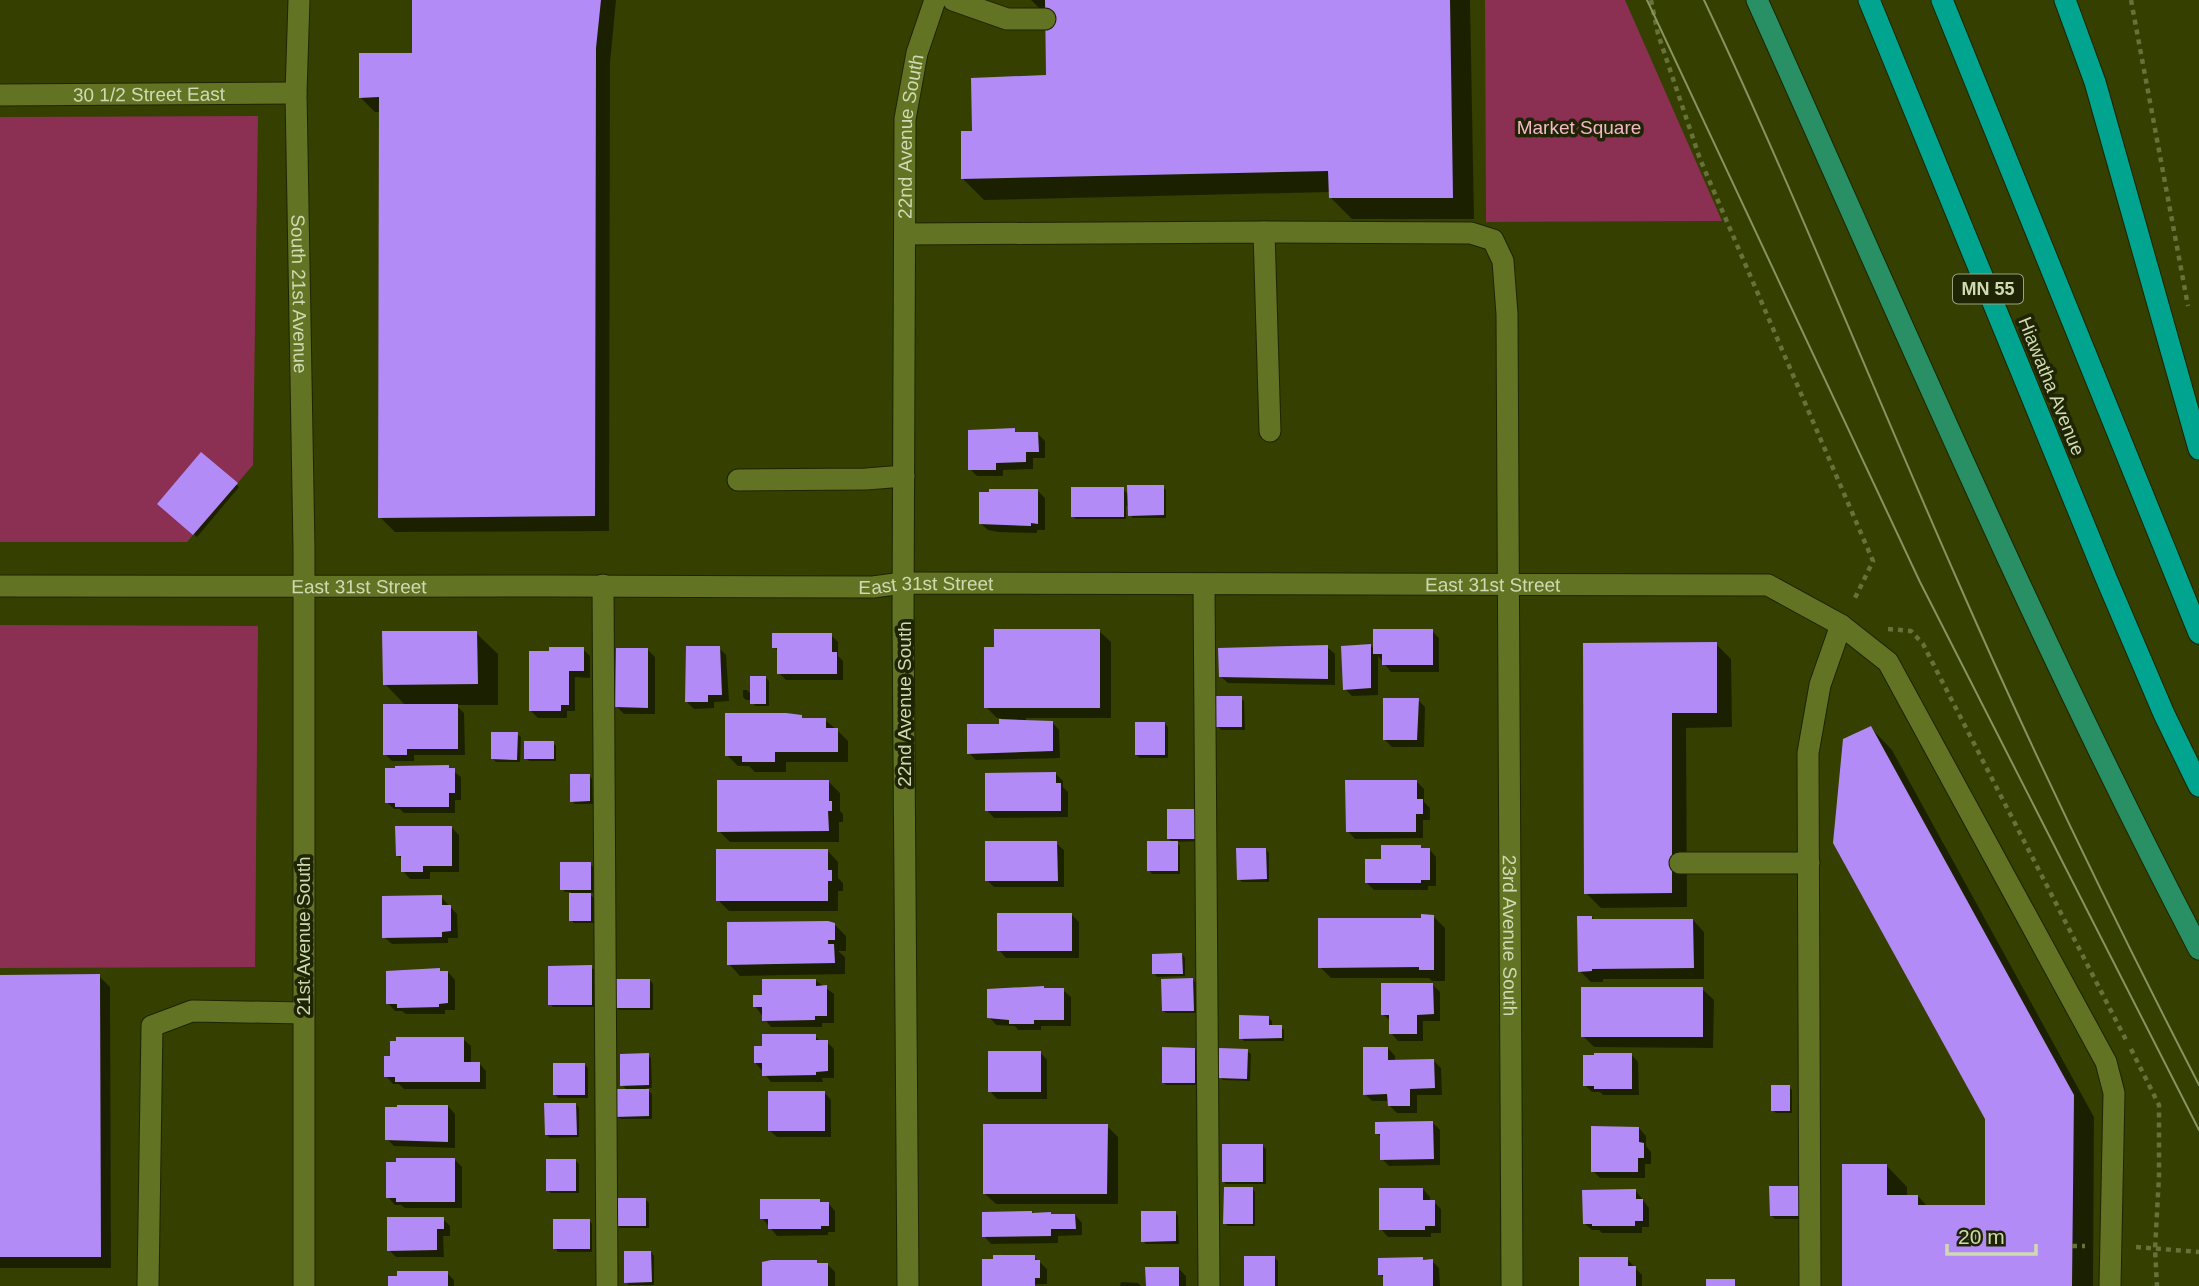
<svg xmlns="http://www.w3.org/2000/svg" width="2199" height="1286" viewBox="0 0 2199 1286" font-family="Arial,sans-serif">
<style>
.green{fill:#8c3053}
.shadow{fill:#0007}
.building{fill:#b38bf6}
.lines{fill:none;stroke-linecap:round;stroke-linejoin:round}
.minor-casing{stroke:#1d2500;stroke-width:23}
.major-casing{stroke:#1d2500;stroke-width:23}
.highway-casing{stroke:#1d2500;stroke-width:23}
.path{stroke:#67723b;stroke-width:4.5;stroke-dasharray:5 5;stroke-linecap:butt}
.minor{stroke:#637324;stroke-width:21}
.major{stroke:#289064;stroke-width:21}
.highway{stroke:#00a48f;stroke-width:21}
.tram{stroke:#889362;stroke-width:2}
.labels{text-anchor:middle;stroke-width:7;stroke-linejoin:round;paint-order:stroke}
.shield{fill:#1e2404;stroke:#9aa37e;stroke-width:2}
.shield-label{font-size:18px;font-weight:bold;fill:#cfdab3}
.street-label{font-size:19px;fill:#cfdab3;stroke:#1e2404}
.park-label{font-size:19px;fill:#f5b8c9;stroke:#1e2404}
</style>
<rect width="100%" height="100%" fill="#343f00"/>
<path class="green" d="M1485,0H1625L1722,221L1486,222Z
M258,116L253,465L187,542H0V117Z
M0,625L258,626L255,967L0,968Z"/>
<path class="shadow" d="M413,0H616L610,63L609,531L395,532L380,517L381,112H375L360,97L413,54Z
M1031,0H1470L1474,219H1352L1330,197V192L984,200L963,179L974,133L1048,77L1047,10L1040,9Z
M1014,430L1018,434H1038L1045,441V458H1033V469L1003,470V476H977L970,469Z
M202,455L239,487L197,537L159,504Z
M1163,487L1166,490V518H1133L1130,515L1129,506H1126V519H1076L1073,516L1123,489L1129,495Z
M1038,491L1045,498V530H1037V533L998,532L988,530L980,523Z
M1099,631L1111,642V718H1026V722H1052L1059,730L1060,758L976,760L969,753L1001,726V718H997L986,707Z
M1432,631L1439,638V672H1391L1378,656V695L1352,696L1345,689L1371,646L1375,650Z
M476,633L498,654V705H456L464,713L465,755H414V761H392L385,754L406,706L385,684Z
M831,635L838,642V656L843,661V680H786L779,673V652L774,647Z
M1716,644L1731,659L1732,727L1686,728L1687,907L1601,908L1586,893L1584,645Z
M1327,647L1335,654V685L1228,683L1220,676Z
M719,648L726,655L729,701L714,702V708L694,709L687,702Z
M583,649L590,656V678L575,677V711H567V718H538L531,711Z
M648,650L655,657V714H624L617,707Z
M766,678L769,681V706H755L752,700H746L743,697V690H747L752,695Z
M1241,698L1244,701L1245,730H1221L1218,727Z
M1418,700L1425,707L1424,747H1392L1385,740Z
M801,717L805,720H825L837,730L848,741V762H786V772H755L749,766H738L727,755Z
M1165,724L1168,727V758H1140L1136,755Z
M1871,728L1892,750L2094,1117L2093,1286H1844L1886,1165L1907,1187V1196H1918L1928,1207H1986V1119Z
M517,734L521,737L520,762H496L493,759Z
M553,743L556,746V761H529L526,758Z
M448,767L461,777V800H455V813H404L400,809H394L387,802Z
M1056,774L1063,781V787L1068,792V817L994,818L987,810Z
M589,775L592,779L593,804H575L572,801Z
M828,781L840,793V811L843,814V822H839V842H730L719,831Z
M1416,781L1424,789V802L1430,808V820H1423V838L1355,839L1348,831Z
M1168,810L1200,841L1176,842L1180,846V874H1152L1149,870L1172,842L1168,838Z
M451,827L459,835V872H430V879H410L403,871V860L397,855Z
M1056,843L1064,850V887H994L987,880Z
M1266,849L1269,853V882H1242L1239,879Z
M1422,849H1429L1436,857V886H1428V890H1374L1366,882L1382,861Z
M827,850L838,862V878L843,883V891H838V911H729L718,900Z
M590,864L593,867V893H588L594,898V923H574L571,920V892H565L562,889Z
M441,897L457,914L458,938H448V943L392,944L384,937Z
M1071,914L1079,922V958H1006L999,950Z
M1433,916L1445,928V981H1432L1429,978H1331L1320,967Z
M1592,917L1595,921L1693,920L1704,932V979H1603V982H1591L1580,971Z
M834,924L846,936V951H838L845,957V974L740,976L729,964Z
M1182,954L1185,958V976L1157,977L1154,973Z
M591,967L594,970L595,1007H553L550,1004Z
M441,972H448L455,980V1010H445V1014H406L402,1011H395L388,1003Z
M0,976H99L110,987L111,1268H0Z
M650,980L653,984V1010H619L616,1007Z
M815,980L834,994V1023H822V1027H771L755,1006Z
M1193,980L1196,983L1197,1013H1166L1163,1010Z
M1433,985L1440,992V1021H1423V1041H1398L1391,1033V1022L1383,1014Z
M1702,989L1714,1000L1713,1048L1594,1047L1583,1036Z
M1046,990H1063L1071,997V1026H1041V1030H1018L1015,1026L996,1025L989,1017Z
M1268,1018L1272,1021V1027H1281L1284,1030V1041H1244L1241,1038Z
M815,1036L821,1042H827L834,1049V1078H822L823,1082H771L755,1062Z
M463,1039L471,1046V1063H479L486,1071V1089H404L399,1084H393L386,1076Z
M1388,1048L1395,1056V1061H1434L1441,1068L1442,1095H1417V1113H1397L1389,1105V1101H1372L1365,1094Z
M1195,1049L1198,1053V1085H1166L1163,1082Z
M1247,1051L1251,1054L1250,1081L1223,1080L1220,1077Z
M1040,1052L1047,1060V1099H997L990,1091Z
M1631,1054L1638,1062L1639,1095H1603L1600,1092H1592L1585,1085L1596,1057Z
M648,1055L651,1058L652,1088H646L652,1094V1119H620L616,1116L628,1091L622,1085Z
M585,1065L588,1068V1098H558L555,1094Z
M1789,1087L1792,1090V1113H1776L1773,1110Z
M824,1092L831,1100V1137H777L769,1130Z
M576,1104L579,1108V1137L550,1138L546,1134Z
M448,1106L455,1114V1148L394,1146L387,1139Z
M1433,1123L1440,1130V1165L1389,1166L1382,1159V1138L1377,1133Z
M1107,1126L1118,1137V1204H996L984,1193Z
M1639,1128L1646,1136V1146L1651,1152V1164H1645V1178H1600L1593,1171Z
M1262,1145L1266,1149V1184H1226L1223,1181Z
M454,1159L462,1167V1208H405L401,1205H395L388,1197Z
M576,1161L579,1164V1193H551L547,1190Z
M1798,1187L1801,1191L1802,1219H1775L1771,1215Z
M1252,1188L1255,1192V1226H1228L1225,1223Z
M1423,1189L1430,1197V1202H1434L1441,1209V1233H1431V1237H1388L1381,1229Z
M1636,1191L1649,1208V1227H1642V1233H1602L1599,1230H1592L1584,1223Z
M645,1199L649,1203V1228H620L617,1225Z
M819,1200L822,1203H828L835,1211V1232H828V1235L777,1236L762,1218Z
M1032,1212L1034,1214L1075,1215L1082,1223V1235L1058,1236V1243L991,1244L984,1236Z
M1175,1212L1178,1216L1179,1244H1146L1143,1241Z
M443,1219L450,1226V1236H443L444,1257H396L389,1250Z
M589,1220L592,1224V1252H558L555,1248Z
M651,1252L654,1256V1285H629L626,1282Z
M1034,1257L1047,1269V1284L984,1286Z
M1274,1257L1278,1261V1286H1246Z
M1627,1259L1642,1275V1286H1581Z
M1432,1261L1439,1268L1440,1286H1385V1279L1380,1274Z
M816,1262L819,1264H827L835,1272V1286H764Z
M1178,1268L1186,1276V1286H1147Z
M447,1273L454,1280V1286H390Z
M1121,1282L1138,1283L1141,1286H1120Z"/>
<path class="building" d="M412,0H601L596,48L595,516L378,518L379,97L359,98V53H412Z
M1045,0H1450L1453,198H1329L1328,171L961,179V131H972L971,78L1046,75Z
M1015,428V432H1038L1039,452H1026V462L996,463V470H968V430Z
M201,452L238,483L193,535L157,504Z
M1127,485H1164V515L1128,516Z
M1071,487H1124V517H1071Z
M989,489H1038V524L1031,523V526L979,524V492H989Z
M994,629H1100V708H984V647H994Z
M1373,629H1433V665H1382V654H1373Z
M382,631H477L478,684L383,685Z
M772,633H832V652H837V674H777V648H772Z
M1717,642V713H1672V893L1584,894L1583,643Z
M1371,644V688L1343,690L1341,646Z
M1328,645V679L1219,677L1218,648Z
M686,646H720L722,695H708V702H685Z
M549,647H584V671H569V705H561V711H529V651H549Z
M616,648H648V708L615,707Z
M750,676H766V704H750Z
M1216,696H1242V727H1216Z
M1383,698H1419L1417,740H1383Z
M383,704H458V749H407V755H383Z
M725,713H786L802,715V718H826V728H838V752H775V762H742V756H725Z
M999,719L1053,721V751L967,754V724H999Z
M1135,722H1165V755H1135Z
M1871,726L2074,1095L2072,1286H1842V1164H1887V1195H1918V1205H1985V1119L1833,843L1843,739Z
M491,732H518L517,760L491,759Z
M524,741H554V759H524Z
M449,765V768H455V793H449V807H395V803H385V768H395V766Z
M1056,772V783H1061V811H985V773Z
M570,774H590V801L570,802Z
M717,780H829V801H832V811H828L829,831L717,832Z
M1345,780H1417V799H1423V814H1416V832H1346Z
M1167,809H1198V839H1167Z
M395,826H452V866H423V872H401V856H396Z
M985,841H1057L1058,881H985Z
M1147,841H1178V871H1147Z
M1381,845H1421V848H1430V880H1421V883H1365V859H1381Z
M1236,848H1266L1267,879L1237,880Z
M716,849H828V870H832V881H828V901H716Z
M560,862H591V890H560Z
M569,893H591V921H569Z
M442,895V905H451V931L442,932V937L382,938V896Z
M997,913H1072V951H997Z
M1421,914L1434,915V970H1419V967L1318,968V918H1421Z
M1577,916H1592V919H1693L1694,968L1592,969V971L1578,972Z
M828,921L835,923V940H828V944H834L835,963L727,965V922Z
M1182,953L1183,974H1152V954Z
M592,965V1005H548V966Z
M440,968V971H448V1003L439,1004V1007L397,1008V1004H386V971Z
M100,974L101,1257H0V975Z
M1193,978L1194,1011H1162L1161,979Z
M614,979H650V1008H614Z
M762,979H816V986L827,985V1016H815V1020L762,1021V1007H753V995H762Z
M1381,983H1433L1434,1014L1417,1015V1034H1389V1015H1381Z
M1044,986V988H1064V1020H1034V1024H1009V1020L987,1018V989Z
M1581,987H1703V1037H1581Z
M1239,1015L1269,1016V1025H1282V1038L1239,1039Z
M762,1034H816V1040H828V1071L816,1072V1075L762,1076V1063H754V1046H762Z
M396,1037H464V1062H480V1082H395V1077H384V1056H390V1041H396Z
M1162,1047L1195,1048V1083H1162Z
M1363,1047H1388V1060L1434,1059L1435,1088L1410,1089V1106H1388L1387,1094L1363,1095Z
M1219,1048L1248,1049L1247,1079L1218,1078Z
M988,1051H1041V1092H988Z
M649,1053V1085L620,1086V1054Z
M1594,1053H1632V1089H1594V1086H1583V1055H1594Z
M553,1063H585V1095H553Z
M1771,1085H1790V1111H1771Z
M614,1089H649V1116L615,1117Z
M768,1091H825V1131H768Z
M544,1103H576L577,1135H545Z
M397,1105H448V1142L385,1140V1107H397Z
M1433,1121L1434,1159L1380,1160V1134H1375V1122Z
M983,1124H1108L1107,1194H983Z
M1591,1126L1639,1127V1142L1644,1143V1158H1638V1172H1591Z
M1222,1144H1263V1182H1222Z
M396,1158H455V1202H396V1198H386V1162H396Z
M546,1159H576V1191H546Z
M1769,1186H1799V1216H1770Z
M1224,1187H1253V1224H1223Z
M1379,1188H1423V1200H1435V1226H1425V1230H1379Z
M1636,1189V1199H1643V1221H1635V1226H1592V1224H1583L1582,1190Z
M615,1198H646V1226H615Z
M760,1199H820V1202H829V1226H821V1229H768V1219H760Z
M1032,1211V1213L1051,1212V1214H1075L1076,1229H1051V1236L982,1237V1212Z
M1141,1211H1176V1241L1141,1242Z
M387,1217H444V1229H437V1250L387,1251Z
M553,1219H590V1249H553Z
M624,1251H651L652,1282L624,1283Z
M993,1255H1035V1260H1040V1278H1035V1286H982V1259H993Z
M1244,1256H1275V1286H1244Z
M1423,1257V1260L1433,1259V1286H1383V1275H1378V1258Z
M1579,1257H1628V1266H1636V1286H1579Z
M771,1260H817V1263H828V1286H762V1262Z
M1145,1267H1179V1286H1146Z
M397,1271H448V1286H388V1276H397Z
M1706,1279H1735V1286H1706Z"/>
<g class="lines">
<defs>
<g id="minor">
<path id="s1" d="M299,0L296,93L304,549V1286"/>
<path d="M953,0L1007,19H1045"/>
<path id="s2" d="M0,95L296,93"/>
<path id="s3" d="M1264,232L1471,233L1493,240L1503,261L1507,314L1512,1286"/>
<path d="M906,234L1264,232L1270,431"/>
<path d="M738,480L866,479L904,476"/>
<path d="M1204,584L1209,1286"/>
<path d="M603,585L607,1286"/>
<path id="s4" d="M0,586C291,587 582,585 873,587L903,583L1768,585L1841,625L1888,662L2106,1062L2114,1093L2110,1286"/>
<path d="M1680,863H1809"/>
<path d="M148,1286L152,1026L192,1011L303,1013"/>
<path id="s5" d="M908,1286L903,619L905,119L917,53L935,0"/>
<path d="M1810,1286L1808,753L1820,685L1841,625"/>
</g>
<path id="major" d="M1757,0C1900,318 2037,640 2199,949"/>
<path id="highway" d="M1869,0L2106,578L2164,714L2199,786
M1942,0L2199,633
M2065,0L2095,82L2199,449"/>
</defs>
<use href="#minor" class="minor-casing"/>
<use href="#major" class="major-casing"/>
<use href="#highway" class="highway-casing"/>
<path class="path" d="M1651,0L1658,34L1700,159L1873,561L1853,602
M2131,0L2188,306
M1888,629L1911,631L1923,644L2127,1042
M2131,1049L2159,1105V1176L2155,1249L2157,1286
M2072,1246H2085
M2136,1247L2199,1252"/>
<use href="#minor" class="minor"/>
<use href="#major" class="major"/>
<use href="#highway" class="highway"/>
<path class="tram" d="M1647,0L1920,582L2199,1130
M1704,0C1794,190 1871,385 1956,577C2031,749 2113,918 2199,1085"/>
</g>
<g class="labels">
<rect class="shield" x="1953" y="274.5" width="70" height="29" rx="5"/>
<g class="shield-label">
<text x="1988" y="295">MN 55</text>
</g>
<g class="street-label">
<text dy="7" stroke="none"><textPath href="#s2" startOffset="149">30 1/2 Street East</textPath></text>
<text dy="7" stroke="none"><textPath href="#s5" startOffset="1150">22nd Avenue South</textPath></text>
<text dy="7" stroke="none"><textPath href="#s1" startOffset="294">South 21st Avenue</textPath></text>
<text transform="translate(2052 386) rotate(68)" y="7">Hiawatha Avenue</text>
<text dy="7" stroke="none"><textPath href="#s4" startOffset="1493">East 31st Street</textPath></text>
<text dy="7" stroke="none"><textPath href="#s4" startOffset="926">East 31st Street</textPath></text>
<text dy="7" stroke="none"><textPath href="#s4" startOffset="359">East 31st Street</textPath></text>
<text transform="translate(904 704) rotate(-90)" y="7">22nd Avenue South</text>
<text dy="7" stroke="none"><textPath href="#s3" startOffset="928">23rd Avenue South</textPath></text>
<text transform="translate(303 936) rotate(-90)" y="7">21st Avenue South</text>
</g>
<g class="park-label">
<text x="1579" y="134">Market Square</text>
</g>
</g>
<path d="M1947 1244v10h89v-10" fill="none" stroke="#cfdab3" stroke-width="3.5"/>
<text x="1958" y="1244" font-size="21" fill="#cfdab3" stroke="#1e2404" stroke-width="5" paint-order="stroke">20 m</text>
</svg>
